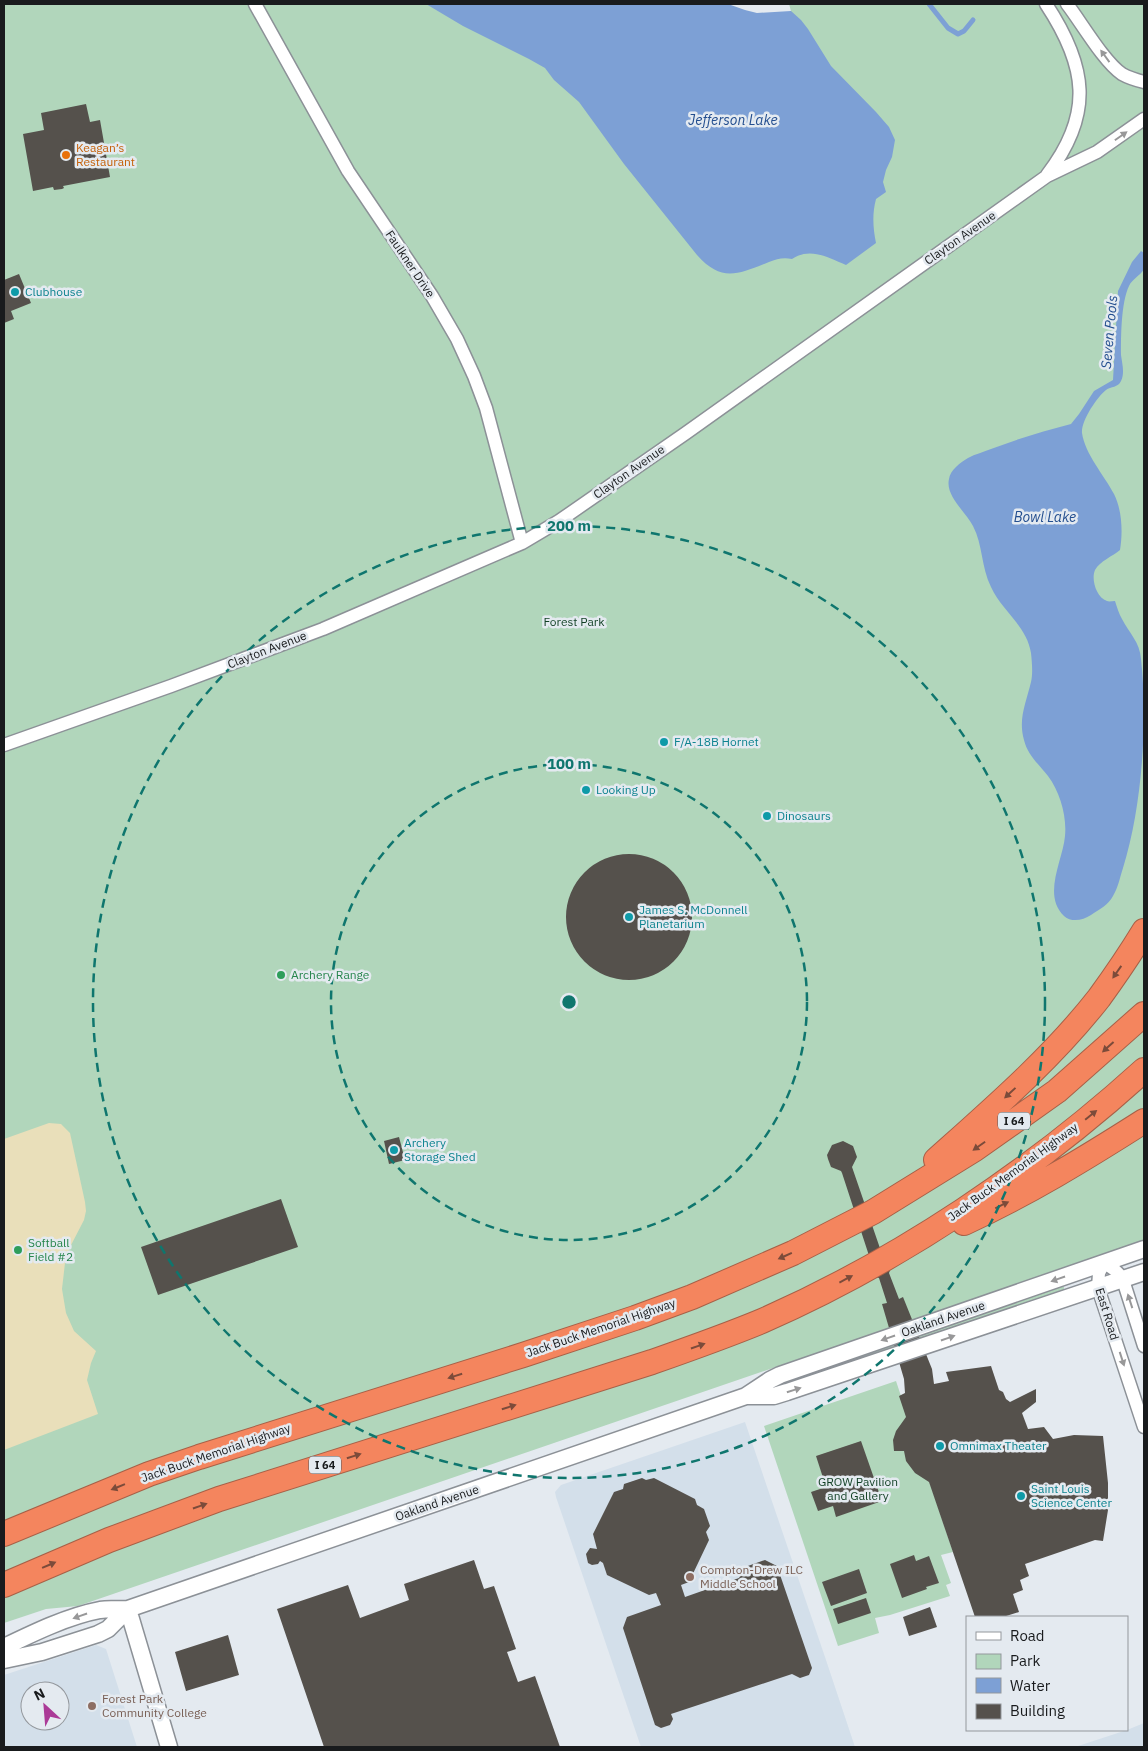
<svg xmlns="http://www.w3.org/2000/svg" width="1148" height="1751" viewBox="0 0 1148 1751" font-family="'IBM Plex Sans',sans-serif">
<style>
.built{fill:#d3dfea;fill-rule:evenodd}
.green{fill:#b1d6bb}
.sand{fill:#e9dfba}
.water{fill:#7da0d5}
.pier{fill:#e4eaf0}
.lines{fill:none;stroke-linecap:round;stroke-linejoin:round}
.stream{stroke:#7da0d5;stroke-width:5}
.building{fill:#55514c}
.minor-casing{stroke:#8c9197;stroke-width:15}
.tertiary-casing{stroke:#8c9197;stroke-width:19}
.motorway-casing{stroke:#a76047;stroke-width:26}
.minor{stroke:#fff;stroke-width:12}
.tertiary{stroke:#fff;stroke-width:16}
.motorway{stroke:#f4855e;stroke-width:24}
.oneway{fill:#989899}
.oneway2{fill:#7c4b3a}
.ring{fill:none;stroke:#0f766e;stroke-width:2.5;stroke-dasharray:9 6}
.food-dot{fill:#e8710a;stroke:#e4eaf0;stroke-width:2}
.culture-dot{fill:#0f9aa8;stroke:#e4eaf0;stroke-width:2}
.leisure-dot{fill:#2e9e5b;stroke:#e4eaf0;stroke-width:2}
.education-dot{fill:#8d6e63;stroke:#e4eaf0;stroke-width:2}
.labels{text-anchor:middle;stroke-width:5;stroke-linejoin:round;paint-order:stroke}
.shield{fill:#e4eaf0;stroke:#56595c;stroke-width:1}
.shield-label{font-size:11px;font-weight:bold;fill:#191b1d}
.food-label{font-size:12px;fill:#c56008;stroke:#e4eaf0;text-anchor:start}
.street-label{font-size:12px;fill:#191b1d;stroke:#e4eaf0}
.culture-label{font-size:12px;fill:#0d838f;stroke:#e4eaf0;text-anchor:start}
.park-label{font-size:12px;fill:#103f23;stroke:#e4eaf0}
.leisure-label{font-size:12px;fill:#27864d;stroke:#e4eaf0;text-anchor:start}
.education-label{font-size:12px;fill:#785e54;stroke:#e4eaf0;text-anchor:start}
.water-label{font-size:14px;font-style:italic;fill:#234e8f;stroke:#e4eaf0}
.centre{fill:#0f766e;stroke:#e4eaf0;stroke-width:2.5}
.ring-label{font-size:15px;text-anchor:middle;font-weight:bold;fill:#0f766e;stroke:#e4eaf0;stroke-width:5;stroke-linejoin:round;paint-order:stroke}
</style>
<rect width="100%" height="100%" fill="#e4eaf0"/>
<path class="built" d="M745,1422L825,1657L855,1747H641L556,1497L555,1492L561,1485Z
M96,1645L106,1649L137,1747H4V1675ZM30,1691H60V1721H30Z
M1144,1723V1747H1075L1127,1730Z"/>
<path class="green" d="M4,4H1144V1241L78,1606L46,1609L4,1623Z
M1060,1286L1064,1287V1290L781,1386L780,1382Z
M896,1381L953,1552L941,1555L951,1583L946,1585L950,1596L890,1615L875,1618L879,1633L838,1646L764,1426Z"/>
<path class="sand" d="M49,1123L61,1124L70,1133L85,1202L86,1211L84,1220L69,1249L65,1263L62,1289L66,1313L74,1331L96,1351L91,1363L87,1380L98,1414L4,1450V1139Z"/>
<path class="water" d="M426,4H786L791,11L801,20L808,29L831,66L876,112L889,127L895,140L892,157L886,170L883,182L886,192L876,199C872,214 873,228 876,243L846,265C827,257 810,247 792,259C783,257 777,259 769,262C738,274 722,283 697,255L624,164L579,102L554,80L545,68L529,59L463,26Z
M1141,251L1144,253V269C1140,276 1132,279 1129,286C1121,303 1121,336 1121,355C1122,363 1125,373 1121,381C1118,388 1111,386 1106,390C1097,397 1081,421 1082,433C1085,454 1104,475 1114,494C1122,510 1123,532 1120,550C1113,556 1100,561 1095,570C1091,579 1096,597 1107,601C1109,602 1112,601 1115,601C1117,607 1119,614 1122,619C1129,633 1140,642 1141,659C1148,722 1142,807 1123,868C1120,877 1118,888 1113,896C1108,905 1100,909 1091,915C1083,920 1072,923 1064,916C1042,895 1063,860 1065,836C1067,816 1060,792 1048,776C1038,763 1028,756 1024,740C1018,719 1026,703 1031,682C1033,673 1032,663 1031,653C1027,626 1002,611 991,587C981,567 983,545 973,526C966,512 945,496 949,479C950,470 961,462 968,458C975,454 984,452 991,449C1017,439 1044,431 1071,424L1079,414L1094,391L1113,380L1118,291L1132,262Z"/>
<path class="pier" d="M728,4L773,5L789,4L791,11L757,13L745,10Z"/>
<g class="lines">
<path class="stream" d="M929,4L948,28L958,34L964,31L973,20"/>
</g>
<path class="building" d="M86,104L90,122L100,120L110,177L63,186L64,188L62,189L54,190L53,187L33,191L23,134L44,130L41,113Z
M19,274L31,303L11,311L14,319L4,323V280Z
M566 917a63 63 0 1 1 126 0a63 63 0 1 1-126 0Z
M399,1137L405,1160L389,1164L384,1141Z
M843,1141L853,1146L857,1157L852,1167L883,1257L891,1268L889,1273L899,1299L903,1297L932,1369L934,1384L949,1381L946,1372L991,1366L999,1390L1003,1392L1006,1399L1010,1402L1036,1389V1402L1022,1413L1028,1429L1044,1427L1053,1439L1074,1435L1103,1436L1108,1483V1510L1103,1541L1095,1540L1025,1564L1029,1576L1020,1580L1023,1590L1013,1594L1019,1612L1003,1617H975L929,1482L915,1473L906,1461L904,1451H894L893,1440L896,1431L906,1417L899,1396L905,1393L904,1379L882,1304L887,1303L879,1278L876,1277L842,1173L841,1171L831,1167L828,1159L827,1155L832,1145Z
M281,1199L298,1247L158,1295L141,1247Z
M861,1441L882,1501L836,1517L833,1506L818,1511L811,1492L826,1487L816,1456Z
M642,1478L646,1480L654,1478L695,1499L697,1505L704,1509L710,1526L706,1532L709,1540L689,1582L681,1585L685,1597L739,1578L745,1567L765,1560L777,1566L812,1668L809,1675L800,1678L792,1674L671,1714L673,1719L670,1725L661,1728L655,1725L623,1628L627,1617L661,1605L656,1593L649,1595L607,1575L603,1563L600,1561L598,1564L592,1565L588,1563L586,1554L590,1548L597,1549L593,1534L614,1492L623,1489L624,1484Z
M914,1555L916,1561L929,1556L939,1583L926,1587L927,1589L902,1598L890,1564Z
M474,1560L484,1589L494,1586L516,1649L507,1652L518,1682L535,1676L560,1747H324L277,1609L348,1585L360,1618L409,1600L404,1584Z
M859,1569L867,1593L831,1606L822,1582Z
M866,1598L871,1613L838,1624L833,1609Z
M930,1607L937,1627L909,1636L903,1617Z
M228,1635L239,1675L186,1691L175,1652Z"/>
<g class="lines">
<defs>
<path id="minor" d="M255,4L348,171L432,296L457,339L474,376L486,408L522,543
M1046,4C1087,66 1094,114 1047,175
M1067,4C1081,22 1104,62 1122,74C1129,78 1136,80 1144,82
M4,745L171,686L323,629L522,543L559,521L686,433L1047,176L1097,152L1144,119
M1144,1346L1123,1280C1118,1271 1112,1268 1104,1263L1099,1273L1098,1288L1144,1427"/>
<path id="tertiary" d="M746,1396H774L787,1392L1144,1272
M128,1609L169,1747
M4,1647C33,1633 68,1616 100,1610C109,1609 119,1609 128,1609L746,1396L770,1380L780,1375L1144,1249
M4,1660L42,1652L98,1634L108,1629L128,1609"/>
<path id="motorway" d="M936,1160C993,1109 1052,1058 1099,998C1115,976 1130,954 1144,931
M964,1223C1027,1194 1086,1158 1144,1121
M4,1534L149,1474L199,1457L523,1355L635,1318L692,1297L793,1253L873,1212L975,1149L1057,1091L1144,1014
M4,1585L109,1540L219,1499L652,1362C689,1349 726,1336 762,1321C899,1261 1034,1170 1144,1070"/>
</defs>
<use href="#minor" class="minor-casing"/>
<use href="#tertiary" class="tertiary-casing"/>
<use href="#motorway" class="motorway-casing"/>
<use href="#minor" class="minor"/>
<use href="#tertiary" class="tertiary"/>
<use href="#motorway" class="motorway"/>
</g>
<defs><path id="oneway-solid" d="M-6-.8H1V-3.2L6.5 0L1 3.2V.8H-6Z" transform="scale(1.25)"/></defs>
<g class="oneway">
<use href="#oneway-solid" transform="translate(1105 56) rotate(-126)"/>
<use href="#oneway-solid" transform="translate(1121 136) rotate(-35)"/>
<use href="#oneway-solid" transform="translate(1058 1279) rotate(161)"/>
<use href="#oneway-solid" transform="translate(1130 1301) rotate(-108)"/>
<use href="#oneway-solid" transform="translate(888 1338) rotate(161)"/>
<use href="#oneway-solid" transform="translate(948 1338) rotate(-19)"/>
<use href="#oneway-solid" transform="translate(1122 1359) rotate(72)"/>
<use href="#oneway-solid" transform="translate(794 1390) rotate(-18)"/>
<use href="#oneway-solid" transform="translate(80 1616) rotate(161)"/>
</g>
<g class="oneway2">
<use href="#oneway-solid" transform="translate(1117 972) rotate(125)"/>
<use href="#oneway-solid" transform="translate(1108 1047) rotate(138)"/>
<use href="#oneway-solid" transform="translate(1010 1093) rotate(137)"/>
<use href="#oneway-solid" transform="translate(1091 1115) rotate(-39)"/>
<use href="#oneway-solid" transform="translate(979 1146) rotate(145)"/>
<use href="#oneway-solid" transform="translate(1002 1205) rotate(-26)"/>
<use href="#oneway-solid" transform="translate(785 1256) rotate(156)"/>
<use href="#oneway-solid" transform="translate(846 1279) rotate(-28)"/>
<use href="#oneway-solid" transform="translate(698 1346) rotate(-19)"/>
<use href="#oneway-solid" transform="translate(455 1376) rotate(163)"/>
<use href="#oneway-solid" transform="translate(509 1407) rotate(-17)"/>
<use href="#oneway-solid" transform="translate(354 1456) rotate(-18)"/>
<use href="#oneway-solid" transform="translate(118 1487) rotate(158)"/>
<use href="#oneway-solid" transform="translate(200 1506) rotate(-19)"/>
<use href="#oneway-solid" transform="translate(49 1565) rotate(-23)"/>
</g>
<g class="ring">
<circle cx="569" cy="1002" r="238"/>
<circle cx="569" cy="1002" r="476"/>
</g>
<circle class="food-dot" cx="66" cy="155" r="5"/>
<g class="culture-dot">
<circle cx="15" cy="292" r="5"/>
<circle cx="664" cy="742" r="5"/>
<circle cx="586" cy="790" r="5"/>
<circle cx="767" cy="816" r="5"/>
<circle cx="629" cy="917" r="5"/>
<circle cx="394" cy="1150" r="5"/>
<circle cx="940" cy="1446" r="5"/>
<circle cx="1021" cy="1496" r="5"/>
</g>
<g class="leisure-dot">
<circle cx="281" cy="975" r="5"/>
<circle cx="18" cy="1250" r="5"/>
</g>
<g class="education-dot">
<circle cx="690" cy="1577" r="5"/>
<circle cx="92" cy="1706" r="5"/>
</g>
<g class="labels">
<g class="shield">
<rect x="998" y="1112.5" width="32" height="17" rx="4"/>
<rect x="309" y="1456.5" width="32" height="17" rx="4"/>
</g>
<g class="shield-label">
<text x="1014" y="1125">I 64</text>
<text x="325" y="1469">I 64</text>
</g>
<g class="food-label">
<text x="76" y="152">Keagan’s<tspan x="76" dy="14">Restaurant</tspan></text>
</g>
<g class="street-label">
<text transform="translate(960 238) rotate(-35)" y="4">Clayton Avenue</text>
<text transform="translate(410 264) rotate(56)" y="4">Faulkner Drive</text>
<text transform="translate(629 472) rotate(-35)" y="4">Clayton Avenue</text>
<text transform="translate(267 650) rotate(-21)" y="4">Clayton Avenue</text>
<text transform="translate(1013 1172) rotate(-36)" y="4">Jack Buck Memorial Highway</text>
<text transform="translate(1107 1314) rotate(73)" y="4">East Road</text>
<text transform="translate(943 1319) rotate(-19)" y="4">Oakland Avenue</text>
<text transform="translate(601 1328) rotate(-19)" y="4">Jack Buck Memorial Highway</text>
<text transform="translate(216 1453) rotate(-19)" y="4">Jack Buck Memorial Highway</text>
<text transform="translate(437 1503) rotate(-19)" y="4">Oakland Avenue</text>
</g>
<g class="culture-label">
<text x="25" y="296">Clubhouse</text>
<text x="674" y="746">F/A-18B Hornet</text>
<text x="596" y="794">Looking Up</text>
<text x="777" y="820">Dinosaurs</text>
<text x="639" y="914">James S. McDonnell<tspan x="639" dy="14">Planetarium</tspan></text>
<text x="404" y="1147">Archery<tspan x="404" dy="14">Storage Shed</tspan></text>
<text x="950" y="1450">Omnimax Theater</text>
<text x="1031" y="1493">Saint Louis<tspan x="1031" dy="14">Science Center</tspan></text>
</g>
<g class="park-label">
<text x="574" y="626">Forest Park</text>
<text x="858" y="1486">GROW Pavilion<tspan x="858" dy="14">and Gallery</tspan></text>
</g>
<g class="leisure-label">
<text x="291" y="979">Archery Range</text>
<text x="28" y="1247">Softball<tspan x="28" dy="14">Field #2</tspan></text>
</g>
<g class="education-label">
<text x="700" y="1574">Compton-Drew ILC<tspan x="700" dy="14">Middle School</tspan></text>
<text x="102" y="1703">Forest Park<tspan x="102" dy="14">Community College</tspan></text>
</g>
<g class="water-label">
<text x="733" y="125">Jefferson Lake</text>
<text transform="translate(1109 332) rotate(-85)" y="5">Seven Pools</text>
<text x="1045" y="522">Bowl Lake</text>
</g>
</g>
<circle cx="569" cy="1002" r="8" class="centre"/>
<g class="ring-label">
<text x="569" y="531">200 m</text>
<text x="569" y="769">100 m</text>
</g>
<rect width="1148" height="1751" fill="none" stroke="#191b1d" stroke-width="10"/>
<rect x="966" y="1616" width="162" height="115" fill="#e4eaf0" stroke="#93979c"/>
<rect x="976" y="1632" width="25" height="8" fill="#ffffff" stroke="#93979c"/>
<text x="1010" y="1641" font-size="15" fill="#191b1d">Road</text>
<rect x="976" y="1654" width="25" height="15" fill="#b1d6bb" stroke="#93979c"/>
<text x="1010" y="1666" font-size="15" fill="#191b1d">Park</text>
<rect x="976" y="1678" width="25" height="15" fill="#7da0d5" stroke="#93979c"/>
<text x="1010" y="1691" font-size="15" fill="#191b1d">Water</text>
<rect x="976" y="1704" width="25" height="15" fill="#55514c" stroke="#93979c"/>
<text x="1010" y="1716" font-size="15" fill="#191b1d">Building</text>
<g transform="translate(45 1706) rotate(334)"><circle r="24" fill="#e4eaf0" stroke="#93979c"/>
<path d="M0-4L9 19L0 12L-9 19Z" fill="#ab3a97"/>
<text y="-8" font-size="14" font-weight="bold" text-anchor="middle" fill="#191b1d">N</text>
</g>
</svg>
